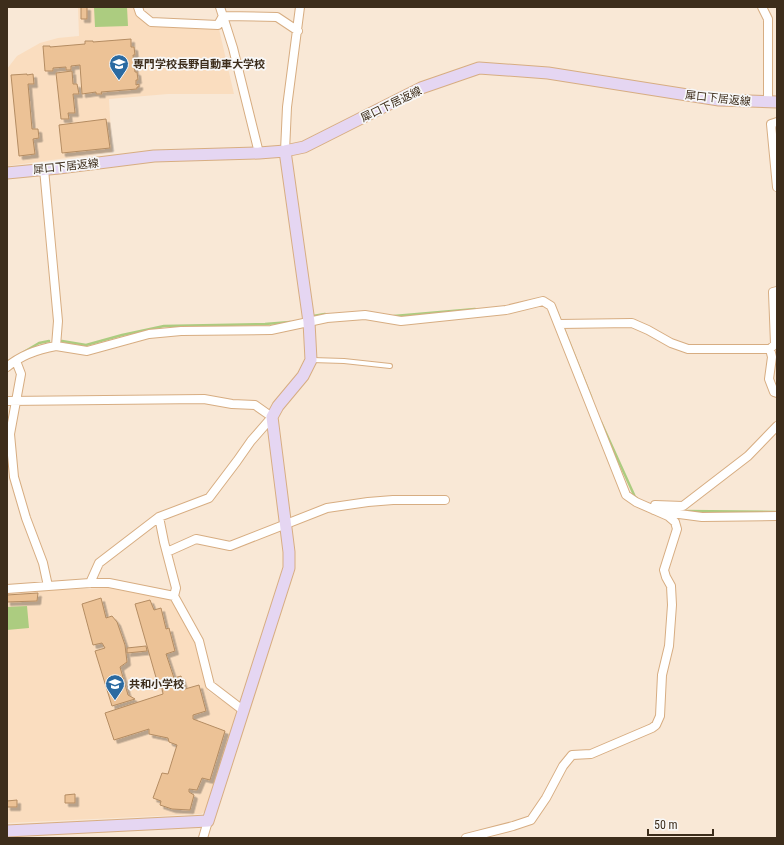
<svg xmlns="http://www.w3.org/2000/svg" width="784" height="845" viewBox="0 0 784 845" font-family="'Roboto Condensed','Noto Sans JP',sans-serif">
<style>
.built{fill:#faddbf}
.water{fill:#accc80}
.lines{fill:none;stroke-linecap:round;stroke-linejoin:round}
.stream{stroke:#accc80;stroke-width:2.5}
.building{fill:#ecc296;stroke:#b48c62;filter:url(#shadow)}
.lane-casing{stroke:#d7ad82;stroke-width:6}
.street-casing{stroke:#d7ad82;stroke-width:10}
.secondary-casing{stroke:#d7ad82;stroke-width:13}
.lane{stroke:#fff;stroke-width:4}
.street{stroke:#fff;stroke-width:8}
.secondary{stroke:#e5d6f2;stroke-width:11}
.labels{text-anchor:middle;stroke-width:3.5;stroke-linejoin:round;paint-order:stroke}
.poi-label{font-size:11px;font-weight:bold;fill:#3d2d1b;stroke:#f8f8f8;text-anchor:start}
.street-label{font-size:11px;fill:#3d2d1b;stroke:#f8f8f8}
</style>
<defs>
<filter id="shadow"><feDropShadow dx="3.5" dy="3.5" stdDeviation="0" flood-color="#0004"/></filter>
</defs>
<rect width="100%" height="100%" fill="#f9e8d6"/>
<path class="built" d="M78,7H136L138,16L174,26L219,29L234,94H168L109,99L112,152L7,166V69L17,56L40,43L58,38L79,36Z
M108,588L172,600L194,640L208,691L236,710L238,717L207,810L201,814L7,823V592Z"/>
<path class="water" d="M94,7H127L128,26L95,27Z
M27,606L29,628L7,630V607Z"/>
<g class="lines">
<path class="stream" d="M557,312L591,397
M313,316L325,314
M394,316L475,309
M62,341L86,345L122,335L164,326L265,324L290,322
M7,362L39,343L49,341
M601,422L635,497L637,498
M684,511L777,512"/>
</g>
<path class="building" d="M81,7H87V19H81Z
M131,39V47H134L135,55H133L135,72H137L138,80H136V85L139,84V87H137V89L101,92L102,94H96V92L82,94L80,65L71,66V70H66V67L53,68V71H45L43,46H50V47L85,44V41H93V42Z
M72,71L73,84H77L79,94H73L75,113H68L69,119H61L56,73Z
M27,74V75L33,74L34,84H28L32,129H38L39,138L33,139L35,154L19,156L11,75Z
M106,119L110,148L62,153L59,125Z
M38,593L37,601L7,602V595Z
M101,598L106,618L112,616L117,622L125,645L127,662L120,667L128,695L135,699L112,706L95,651L105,648L102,643L93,645L82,604Z
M150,600L154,610L161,608L166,629L169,628L175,651L166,654L174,678L181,676L185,689L199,685L206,711L193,715V719L225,731L210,780L202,778L197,790L189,789V792L194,795L190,810L172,809L160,805L161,801L153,798L162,773L168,774L177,745L169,742L168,738L149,734V729L114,740L105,713L163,694L162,688H159L135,604Z
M146,646L147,651L127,653V648Z
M75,794V803H65V795Z
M17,800V807H7V801Z"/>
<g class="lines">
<defs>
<path id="lane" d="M312,360L344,361L390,366"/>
<path id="street" d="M138,7L140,13L151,22L218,25L223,16L277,17L298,31
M220,7L233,48L259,153
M762,7L768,19V102
M777,122L771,124L777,187
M285,151L287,107L300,7
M44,169L58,321L56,346L87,351L149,334L181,331L271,330L327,318L365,315L401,321L506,310L543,301L551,306L626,495L636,502L668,516L675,522L677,529L664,570L666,577L671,586L672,605L669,646L662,675L660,716L656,725L652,728L591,754L572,755L563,766L546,798L531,820L513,826L466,838
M559,324L632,323L648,330L671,343L688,349H770L775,344L773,292L777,291
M770,349L772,357L769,379L774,392L777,393
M16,361L21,374L10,434L14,477L26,518L43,563L48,586
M7,367C21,355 39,349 56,346
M7,401L204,399L232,404L255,405L272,417L251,441L237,461L209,498L159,517L99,563L90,583
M654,510L655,505L683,506L748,456L777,426
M664,512L702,517L777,516
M159,517L164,542L176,588L174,596
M167,552L196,539L230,546L327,508L368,502L393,500H445
M7,589L90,583H109L174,596L199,641L210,685L244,711
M203,838L208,821"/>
<path id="secondary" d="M7,173L59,168L154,156L259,153L285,151L304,147L421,88L479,68L548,73L719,100L777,102
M7,831L208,821L289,568V552L272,417L278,406L303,376L311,360L309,322L285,151"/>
</defs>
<use href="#lane" class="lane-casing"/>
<use href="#street" class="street-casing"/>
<use href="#secondary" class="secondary-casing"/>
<use href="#lane" class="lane"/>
<use href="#street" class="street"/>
<use href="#secondary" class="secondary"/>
</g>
<defs>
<symbol id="university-pin" viewBox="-11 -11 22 30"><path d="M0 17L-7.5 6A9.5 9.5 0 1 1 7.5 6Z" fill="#2a6aa1" stroke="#f8f8f8"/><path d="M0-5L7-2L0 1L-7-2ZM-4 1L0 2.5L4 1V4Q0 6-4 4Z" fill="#fff"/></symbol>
<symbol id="school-pin" viewBox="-11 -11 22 30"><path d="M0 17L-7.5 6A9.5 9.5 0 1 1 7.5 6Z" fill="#2a6aa1" stroke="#f8f8f8"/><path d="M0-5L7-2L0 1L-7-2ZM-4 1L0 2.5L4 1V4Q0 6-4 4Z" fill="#fff"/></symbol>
</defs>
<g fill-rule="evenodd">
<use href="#university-pin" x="108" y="53" width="22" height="30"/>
<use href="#school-pin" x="104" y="673" width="22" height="30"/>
</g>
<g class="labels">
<g class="poi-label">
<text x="133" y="68">専門学校長野自動車大学校</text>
<text x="129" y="688">共和小学校</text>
</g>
<g class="street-label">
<text transform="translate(718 98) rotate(6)" y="4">犀口下居返線</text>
<text transform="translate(391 104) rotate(-26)" y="4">犀口下居返線</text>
<text transform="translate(66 166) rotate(-6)" y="4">犀口下居返線</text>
</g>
</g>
<rect width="784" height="845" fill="none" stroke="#3d2d1b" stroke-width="16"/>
<path d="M648 829v6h65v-6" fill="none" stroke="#3d2d1b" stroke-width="2"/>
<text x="654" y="829" font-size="12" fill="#3d2d1b" stroke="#f8f8f8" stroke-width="3" paint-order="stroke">50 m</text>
</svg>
